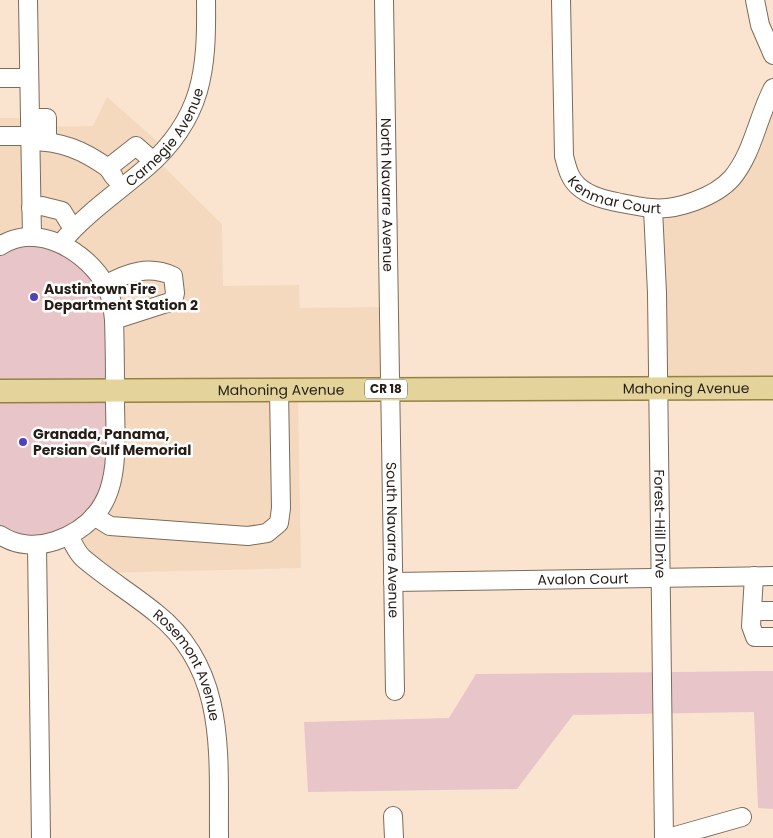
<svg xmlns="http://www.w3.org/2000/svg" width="773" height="838" viewBox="0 0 773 838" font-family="Poppins,sans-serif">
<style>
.built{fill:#f5d9bf}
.green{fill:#e8c5c9}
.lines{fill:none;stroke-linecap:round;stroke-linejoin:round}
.minor-casing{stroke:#7e6b59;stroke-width:20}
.major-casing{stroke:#958242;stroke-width:25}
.minor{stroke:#fff;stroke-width:18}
.major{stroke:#e4d49c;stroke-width:22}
.poi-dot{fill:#5341b9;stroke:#fff;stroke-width:2}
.labels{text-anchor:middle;stroke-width:5;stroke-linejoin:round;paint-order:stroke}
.shield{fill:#fff;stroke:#66615c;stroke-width:1}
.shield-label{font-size:12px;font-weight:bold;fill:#251d16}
.street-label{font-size:14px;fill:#251d16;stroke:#fff}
.poi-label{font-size:14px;font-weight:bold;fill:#251d16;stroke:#fff;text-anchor:start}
</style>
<rect width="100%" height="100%" fill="#fae4d0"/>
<path class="built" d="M773,88V388H657L653,209L723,186Z
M107,97L165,148L156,159L222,224L223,286L299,285L300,308L388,307L390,389L298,390L301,568L103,573L82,557L0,238V118H30V127L93,126Z"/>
<path class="green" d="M61,243L111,300L106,500L46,544L0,535V246Z
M773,671V809L758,808L754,712L573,715L517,789L308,792L304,722L449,718L476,674Z"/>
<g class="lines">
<defs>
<g id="minor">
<path d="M28,0L32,237"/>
<path id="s1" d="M384,0L395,691"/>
<path id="s2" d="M561,0L564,156C567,167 569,178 578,186C590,197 607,200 621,203C631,205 641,207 651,208C676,211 715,197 732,178C753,153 758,116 773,88"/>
<path d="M755,0L760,25L773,55"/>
<path d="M0,78H29"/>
<path d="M30,118H47V141"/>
<path d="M0,136H30"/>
<path d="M30,141C61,141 83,150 108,168"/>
<path d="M114,177L108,168L136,146L153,161"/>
<path d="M31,208L42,206L62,211L73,229"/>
<path id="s3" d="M653,209L657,293L664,838"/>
<path id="s4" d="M61,243C86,213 118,192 147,167C203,118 207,70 206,0"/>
<path d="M0,246C37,221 88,252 106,286C112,297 113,309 114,320C115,348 115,376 115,404C116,462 122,518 55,541C37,547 16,546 0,535"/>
<path d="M105,285C128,272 149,265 173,276L175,293L173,301L114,320"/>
<path d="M94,516L110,526L248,536L267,533L279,523L281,508L279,390"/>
<path id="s5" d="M69,536C73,543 77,553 83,558C106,578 133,594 156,613C228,670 218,756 219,838"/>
<path d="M37,545L41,838"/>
<path d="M754,576L751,626L755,637H773"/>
<path id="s6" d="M393,582L773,576"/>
<path d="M752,611H773"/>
<path d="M393,816L394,838"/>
<path d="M668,838L742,817"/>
</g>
<g id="major">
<path id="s7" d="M0,391L773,388"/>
</g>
</defs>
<use href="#minor" class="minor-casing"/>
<use href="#major" class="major-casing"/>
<use href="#minor" class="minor"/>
<use href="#major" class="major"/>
</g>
<g class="poi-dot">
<circle cx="34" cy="297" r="5"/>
<circle cx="23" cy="442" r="5"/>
</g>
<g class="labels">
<rect class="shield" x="365" y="379.5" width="42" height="19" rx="4"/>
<g class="shield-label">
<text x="386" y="393">CR 18</text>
</g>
<g class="street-label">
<text dy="5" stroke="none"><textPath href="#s4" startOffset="150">Carnegie Avenue</textPath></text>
<text dy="5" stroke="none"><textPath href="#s2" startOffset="228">Kenmar Court</textPath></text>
<text dy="5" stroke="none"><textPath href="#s1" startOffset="195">North Navarre Avenue</textPath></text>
<text dy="5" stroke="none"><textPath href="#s7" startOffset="686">Mahoning Avenue</textPath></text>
<text dy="5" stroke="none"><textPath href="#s7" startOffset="281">Mahoning Avenue</textPath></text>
<text dy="5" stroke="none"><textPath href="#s3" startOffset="315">Forest-Hill Drive</textPath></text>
<text dy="5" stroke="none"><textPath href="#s1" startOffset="540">South Navarre Avenue</textPath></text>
<text dy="5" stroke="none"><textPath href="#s6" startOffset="190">Avalon Court</textPath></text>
<text dy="5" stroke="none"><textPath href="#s5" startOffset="180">Rosemont Avenue</textPath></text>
</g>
<g class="poi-label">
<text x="44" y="294">Austintown Fire<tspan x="44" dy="16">Department Station 2</tspan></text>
<text x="33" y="439">Granada, Panama,<tspan x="33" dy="16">Persian Gulf Memorial</tspan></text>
</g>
</g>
</svg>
